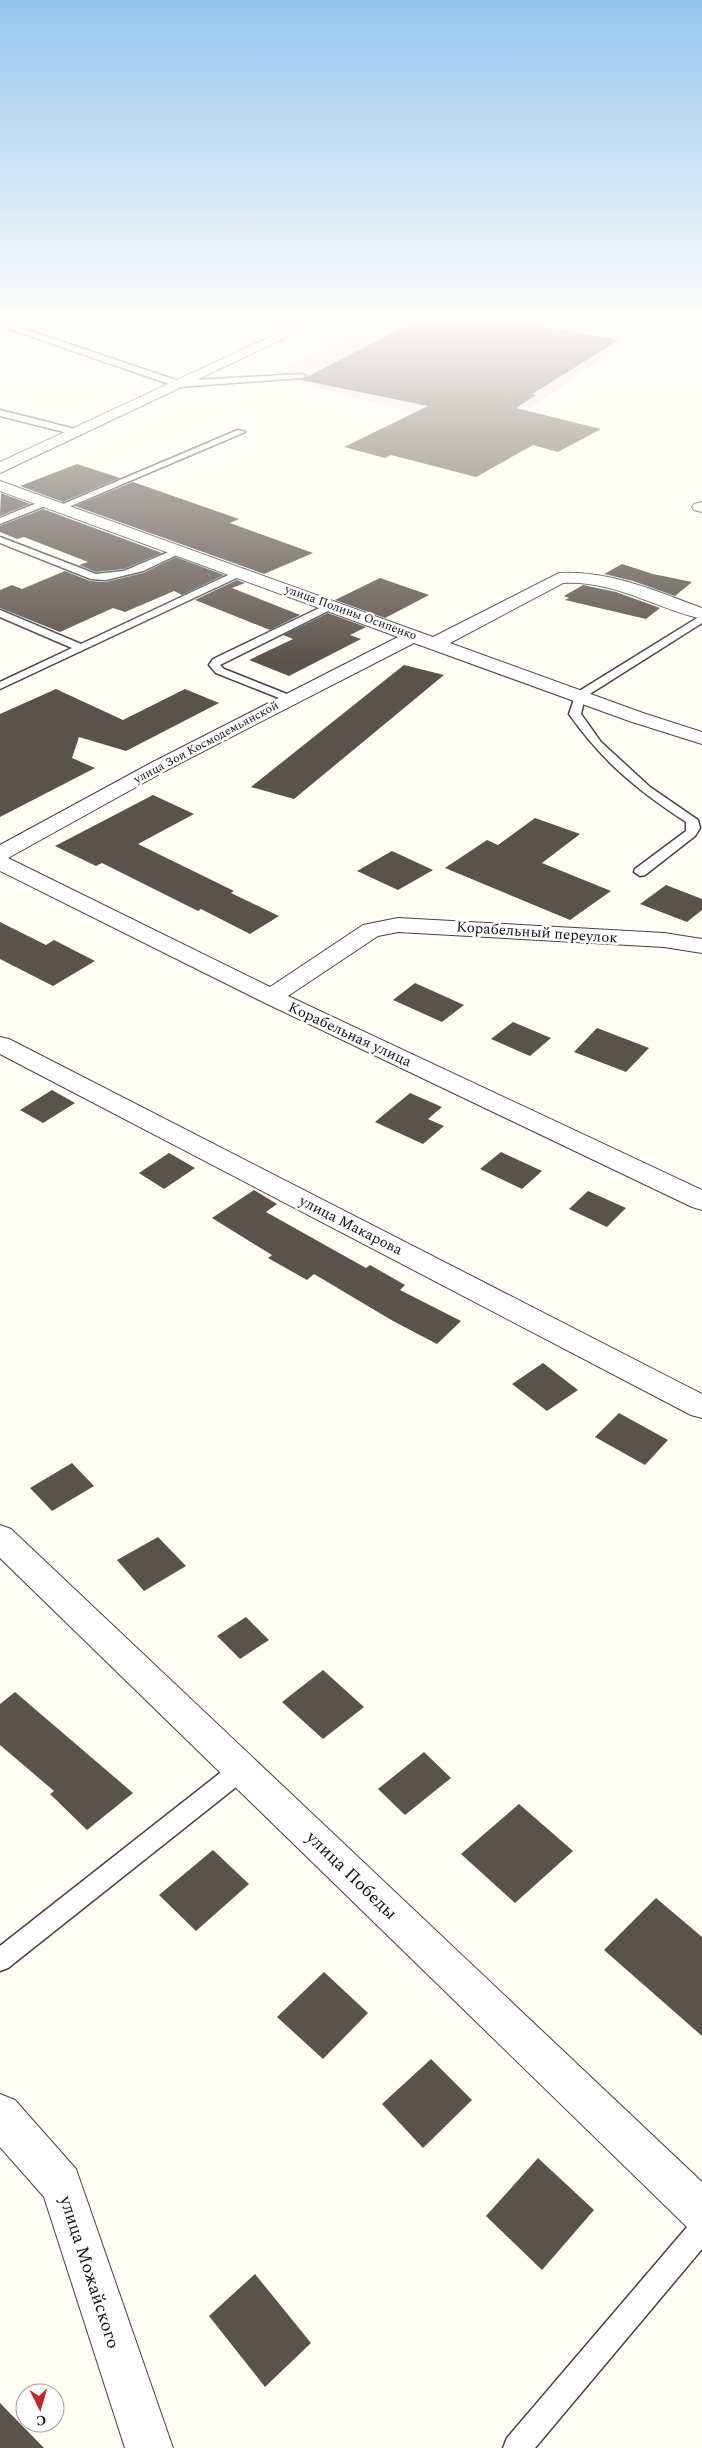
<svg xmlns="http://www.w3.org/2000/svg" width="702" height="2448" viewBox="0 0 702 2448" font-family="Spectral,serif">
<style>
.industrial{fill:#eee6ef}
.building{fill:#5a524d}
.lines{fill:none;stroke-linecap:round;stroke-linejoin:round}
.service-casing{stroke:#444;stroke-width:3}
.minor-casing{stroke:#444;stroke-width:2}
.service{fill:#fff;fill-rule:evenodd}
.minor{fill:#fff;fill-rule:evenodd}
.labels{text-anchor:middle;stroke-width:5;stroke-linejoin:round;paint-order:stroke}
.far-street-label{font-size:12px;fill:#111;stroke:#fff}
.street-label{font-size:15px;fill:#111;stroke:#fff}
.near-street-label{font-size:18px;fill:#111;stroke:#fff}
</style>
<rect width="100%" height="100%" fill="#fffdf5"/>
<path class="industrial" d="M375,321H547L632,339L491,435L271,375Z"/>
<path class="building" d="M415,321H514L619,340L532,394L536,395L516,408L601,429L558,452L533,445L476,477L391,455L385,458L344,447L428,406L301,380Z
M77,464L120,478L63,502L20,486Z
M133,482L239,519L230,523L313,553L264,574L75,506Z
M1,493L30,504L0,516Z
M43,509L162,553L124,569L96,572L79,565L88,562L24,537L17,539L0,532V526Z
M176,557L224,575L182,595L174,591L125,612L113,608L60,632L0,608V590L12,585L22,589L65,571L90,581L106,582L143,573Z
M622,564L653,574L692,582L675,596L633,581L604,574Z
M380,578L429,595L385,618L335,600Z
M237,580L245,583L232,588L300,615L270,630L195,600Z
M583,585L616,592L660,608L646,619L565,600L569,598L564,596Z
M328,613L366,627L350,635L361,639L289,676L249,660L293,639L283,635Z
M404,665L444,675L294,799L251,787Z
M56,689L123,720L185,689L219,703L126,751L79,737L72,758L95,768L0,817V714Z
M153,795L194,814L138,844L234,891L231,893L279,916L250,934L201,909L198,911L102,863L96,866L55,846Z
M535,818L580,834L542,863L611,891L570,920L445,868L487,840L498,845Z
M392,851L433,870L398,890L357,871Z
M666,885L702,899V910L687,922L640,904Z
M0,922L46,945L54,940L95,961L53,986L0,959Z
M415,983L464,1005L442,1022L393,1000Z
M513,1022L551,1038L530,1056L491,1039Z
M597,1028L649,1048L626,1072L574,1052Z
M52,1090L75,1103L43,1123L20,1110Z
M410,1093L442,1107L428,1119L444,1126L423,1144L375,1122Z
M501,1152L542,1171L522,1189L480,1169Z
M169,1153L195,1168L164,1189L139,1173Z
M254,1190L277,1204L266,1212L366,1268L370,1265L405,1285L400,1290L461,1321L437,1344L393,1321L314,1274L307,1280L268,1258L272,1255L212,1218Z
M588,1191L626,1208L607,1227L569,1209Z
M543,1363L578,1390L547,1411L512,1384Z
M619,1413L668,1440L645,1465L595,1437Z
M72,1463L94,1486L52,1511L30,1488Z
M158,1537L186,1566L144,1591L117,1560Z
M246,1617L269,1640L240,1659L217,1636Z
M323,1670L364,1707L323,1739L282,1702Z
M15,1692L133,1793L87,1830L50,1794L54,1791L0,1745V1704Z
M424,1752L451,1778L405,1815L378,1789Z
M519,1804L573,1851L515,1903L461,1854Z
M213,1850L249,1884L196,1931L159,1895Z
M656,1898L702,1937V2036L604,1950Z
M324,1972L368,2013L323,2059L277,2017Z
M431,2059L472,2100L423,2148L382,2104Z
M538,2158L594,2210L542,2270L486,2216Z
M255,2274L311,2343L265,2387L209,2316Z
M0,2403L44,2448H0Z"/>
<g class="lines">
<defs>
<path id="service" d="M0,321L179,381L302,374L306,376L302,378L178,387L0,326Z
M539,321H548L540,325L536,323Z
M0,410L79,430L80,432L76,435L0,416Z
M238,430L245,432L64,509L56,507Z
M47,499L52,502L50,504L0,524V518Z
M0,537L96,574L124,571L178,548L187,550L143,571L106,580L91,579L0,543Z
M241,569L245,570V574L0,689V682L72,648L0,617V610L81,644Z
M332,602L336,603V607L220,665L224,669L292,696V700H284L216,673L209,665L213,659Z
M702,615V623L585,697L581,714L601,742L650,787L698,820L700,828L695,836L645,875L640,876L634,872L635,869L686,831V822C637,790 603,762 569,714L576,693Z
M242,1760L250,1762L253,1769L250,1776L8,1968L0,1971V1946L234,1762Z
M702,2216V2249L535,2448H503L507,2438L693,2220Z"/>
<path id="minor" d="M304,321H321L0,473V462Z
M0,481L433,637L559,573C609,570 656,591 702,608V619C655,608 613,580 563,583L450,643L643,713L702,732V744L629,721L414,643L165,771L8,858L270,987L363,925L398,918L664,933L702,939V953L664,947L398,932L378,936L288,996L702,1190V1210L692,1207L263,1002L0,871V845L151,763L398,637L0,491Z
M702,502V512L694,510L692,507L694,504Z
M0,1037L9,1039L702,1394V1418L691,1415L0,1054Z
M0,1525L11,1529L702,2182V2234L687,2227L0,1558Z
M0,2094L15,2100L76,2169L173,2448H125L44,2197L0,2147Z"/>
</defs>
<use href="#service" class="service-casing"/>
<use href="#minor" class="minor-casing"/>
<use href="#service" class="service"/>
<use href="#minor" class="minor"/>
</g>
<linearGradient id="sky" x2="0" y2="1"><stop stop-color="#95c6ee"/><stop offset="0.48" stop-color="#fffefa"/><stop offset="1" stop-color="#fffefa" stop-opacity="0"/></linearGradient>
<rect width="702" height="663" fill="url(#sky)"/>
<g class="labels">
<g class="far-street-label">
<text transform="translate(351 612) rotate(20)" y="4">улица Полины Осипенко</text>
<text transform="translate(206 742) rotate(-28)" y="4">улица Зои Космодемьянской</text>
</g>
<g class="street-label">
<text transform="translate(537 932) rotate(4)" y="5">Корабельный переулок</text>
<text transform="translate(350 1034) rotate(25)" y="5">Корабельная улица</text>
<text transform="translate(351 1225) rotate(27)" y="5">улица Макарова</text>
</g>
<g class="near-street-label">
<text transform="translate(352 1875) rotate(44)" y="6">улица Победы</text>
<text transform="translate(90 2272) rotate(72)" y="6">улица Можайского</text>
</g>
</g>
<g transform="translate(40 2408) rotate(175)"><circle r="24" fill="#ffffff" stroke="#a0a0a0"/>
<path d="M0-4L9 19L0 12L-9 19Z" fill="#c4262e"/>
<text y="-8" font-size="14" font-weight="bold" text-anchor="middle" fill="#111111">С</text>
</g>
</svg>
